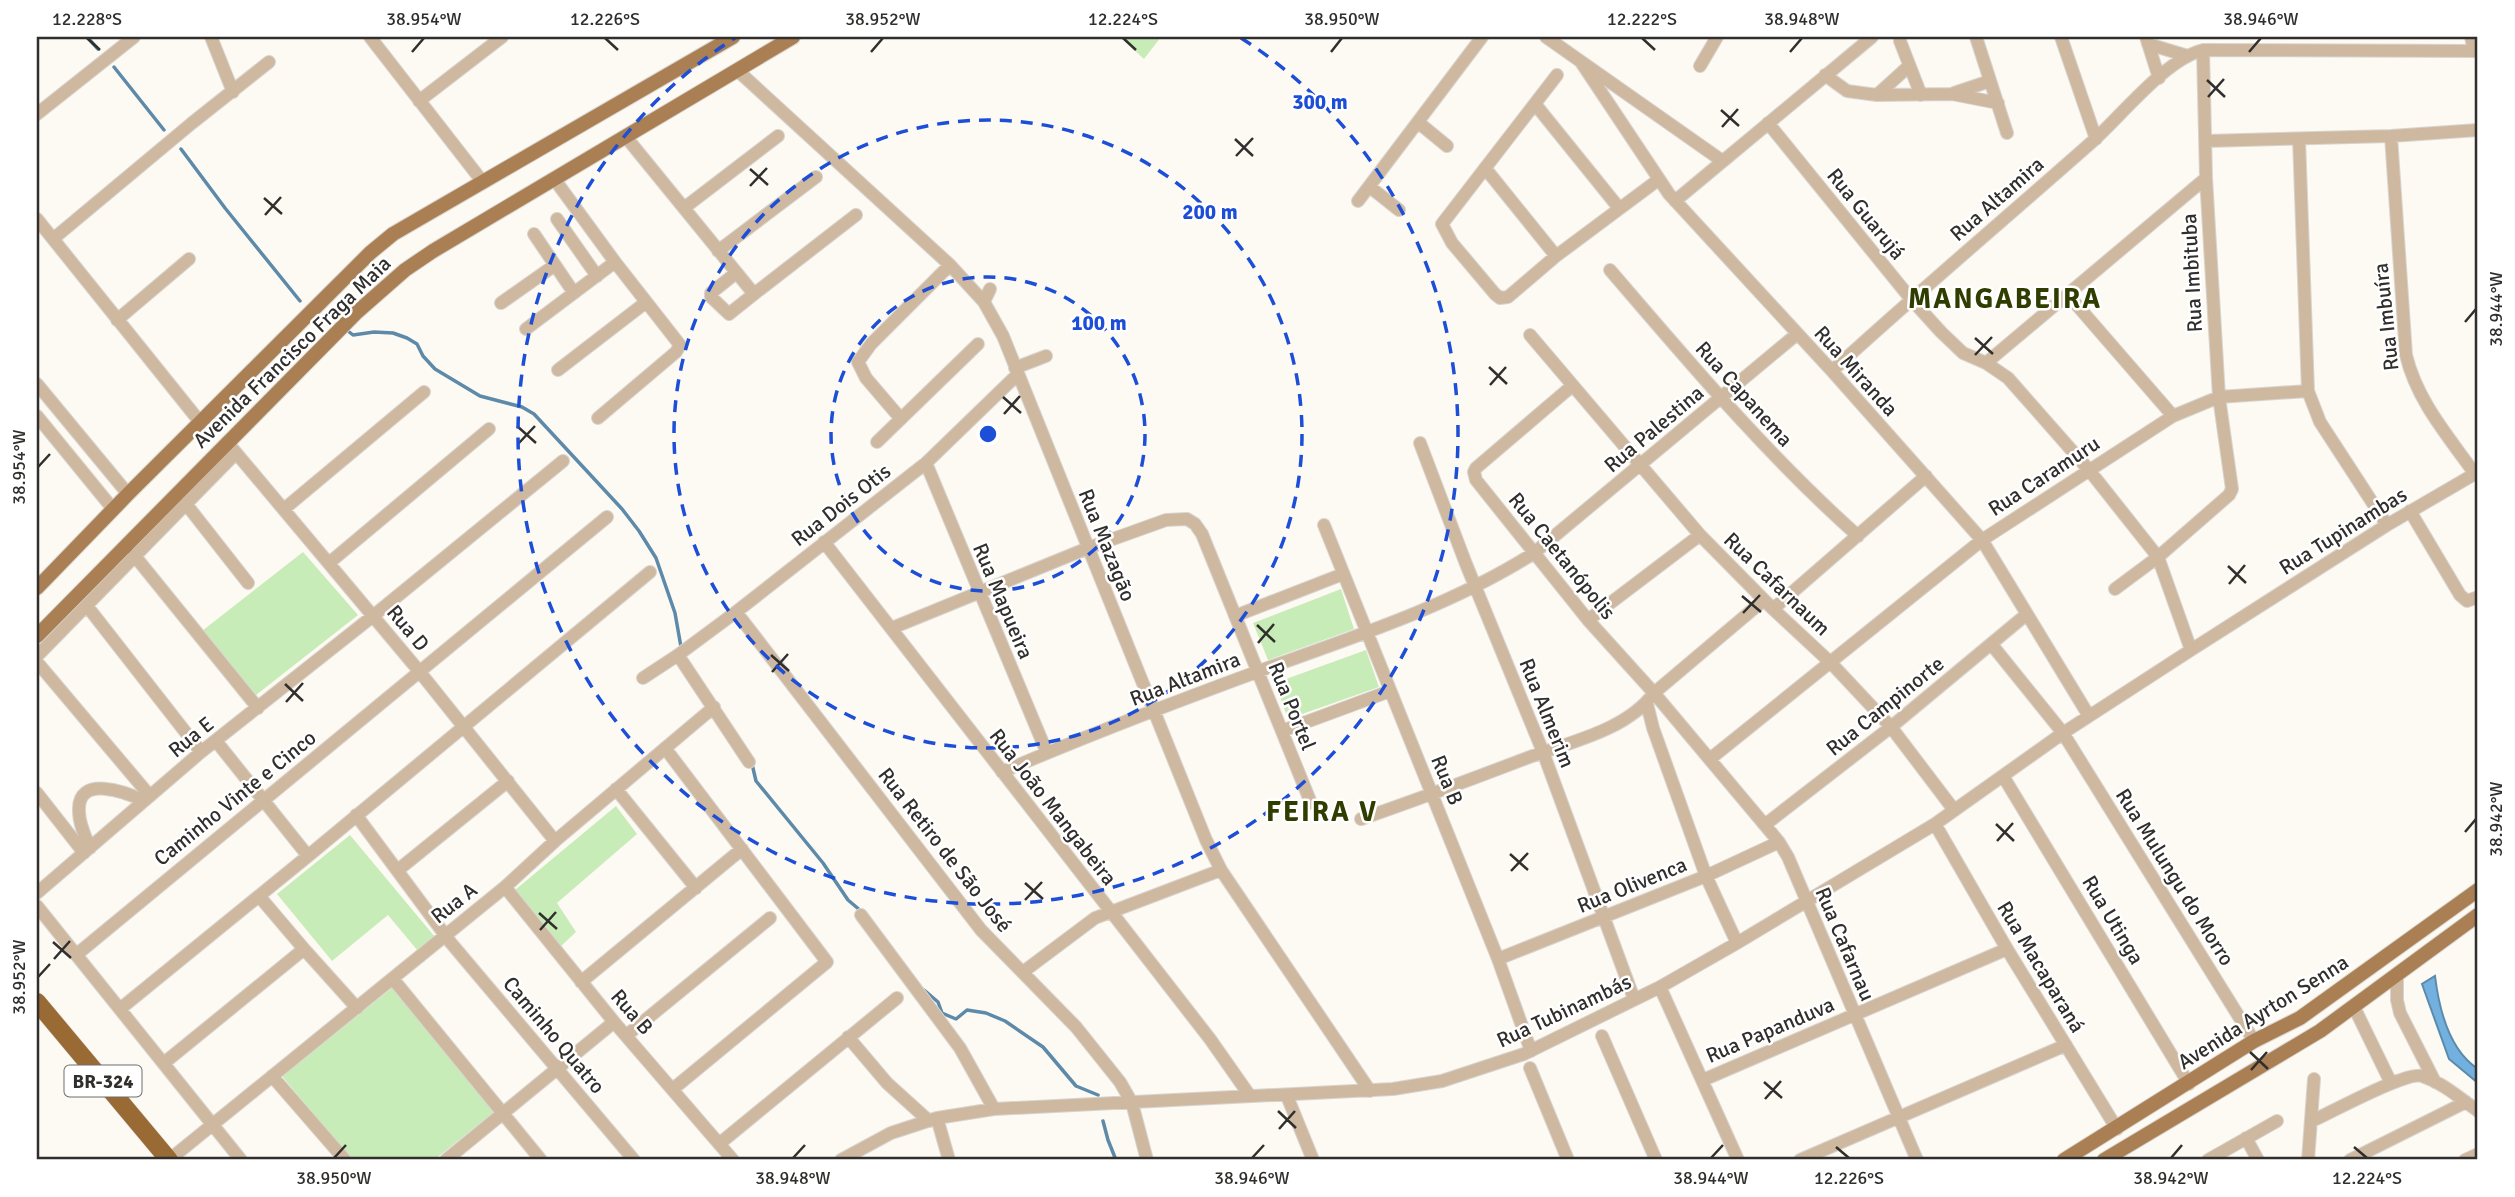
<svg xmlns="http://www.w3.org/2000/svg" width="2515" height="1197" viewBox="0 0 2515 1197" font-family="Signika,sans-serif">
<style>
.green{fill:#c8ecb7}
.water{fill:#72b1df;stroke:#5e8aaa;stroke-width:2}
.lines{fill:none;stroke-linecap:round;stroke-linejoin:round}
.stream{stroke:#5e8aaa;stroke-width:3.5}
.minor-casing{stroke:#d8d5d0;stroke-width:14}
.major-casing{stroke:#d8d5d0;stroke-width:16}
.highway-casing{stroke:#d8d5d0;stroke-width:19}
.minor{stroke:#cfb8a0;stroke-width:12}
.major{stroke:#a97f53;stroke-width:14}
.highway{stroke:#9a6a34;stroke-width:18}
.ticks{fill:none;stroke:#302f2d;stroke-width:2.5}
.ring{fill:none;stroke:#1d4ed8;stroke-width:3.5;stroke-dasharray:12 9}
.labels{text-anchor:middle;stroke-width:5;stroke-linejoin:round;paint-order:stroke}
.shield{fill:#fff;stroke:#6e6d6c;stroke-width:2}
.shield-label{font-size:19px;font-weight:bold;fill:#302f2d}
.street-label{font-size:21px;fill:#302f2d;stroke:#fff}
.district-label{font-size:28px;font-weight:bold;letter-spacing:2px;fill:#303d01;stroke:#fff}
.centre{fill:#1d4ed8;stroke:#fff;stroke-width:3.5}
.ring-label{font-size:21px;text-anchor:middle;font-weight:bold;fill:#1d4ed8;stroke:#fff;stroke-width:5;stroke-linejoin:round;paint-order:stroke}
.neatline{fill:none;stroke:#302f2d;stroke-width:2.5}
.ticks-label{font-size:18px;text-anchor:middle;fill:#302f2d}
</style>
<rect width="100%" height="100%" fill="#fdfaf4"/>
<path class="green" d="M1120,37H1161L1144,59Z
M303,552L358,615L256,695L202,631Z
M1341,589L1354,629L1268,660L1253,623Z
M1366,650L1379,687L1288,719L1275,683Z
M616,806L637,834L557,903L576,932L561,946L515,890Z
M350,835L435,937L418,951L388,915L332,961L277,894Z
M392,988L494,1112L434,1160H351L282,1076Z"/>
<path class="water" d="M2435,976C2439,1009 2449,1050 2478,1069V1083L2449,1059L2422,984Z"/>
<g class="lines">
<path class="stream" d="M87,37L98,49
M114,67L164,130
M181,149L225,208L300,301
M348,331L353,335L374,332L393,333L407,338L417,344L423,356L435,369L480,396L522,407L534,414L622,509L639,531L656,558L675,613L681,647
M752,764L756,781L823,863L848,900L861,911
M924,990L938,1002L942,1013L956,1019L967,1010L986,1013L1005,1021L1043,1047L1076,1086L1098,1095
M1103,1121L1108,1140L1116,1160"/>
<defs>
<path id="minor" d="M211,37L233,92
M370,37L482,181
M1546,37L1721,160
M1976,37L2007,133
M2061,37L2096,139
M2146,37L2159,78
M2471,37L2474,51
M1900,41L1921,95
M2148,44L2188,56
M1581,62L1669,194L1832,371L1982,540L2089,716
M1700,66L1717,37
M737,70L950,265L984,302L1003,336L1206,840L1221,870L1370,1091
M1557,75L1442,224L1452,243L1495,294L1500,298L1508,297L1556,256L1658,180
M1825,75L1847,91L1877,95L1952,94L1998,103
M1954,93L1990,81
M1877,95L1909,66
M419,101L502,37
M1535,104L1619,208
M37,114L134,37
M1419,123L1447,146
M1768,123L1911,299L1941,332L1963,353L1986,363L2008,378L2089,470L2158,557L2191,650
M2391,136L2406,355C2417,401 2448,436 2475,474
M626,137L754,294L856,215
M2299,139L2308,391
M2206,141L2391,136L2478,130
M1485,168L1556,256
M555,180L615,262L680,345L676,352L598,418
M1370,187L1399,210
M1358,201L1482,37
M1675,201L1872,37
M684,208L778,136
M37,219L200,422
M557,219L597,276
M534,234L574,293
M53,239L192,123L269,62
M718,251L816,177
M1610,270C1689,362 1767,455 1858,536
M736,273L711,293V297L729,314L754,294
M2069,296L2173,416
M984,302L990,289
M501,303L555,265
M117,320L189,259
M526,329L615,262
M1530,335L1700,535L1773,609L1831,663L1891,727L1954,810
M1986,363L2206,178
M1015,368L1046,356
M558,370L645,303
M1832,371C1917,293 2006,218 2093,141C2122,115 2166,59 2203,50L2478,51
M37,384L128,494
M1572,386L1476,468L1474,472L1476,480L1588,620L1654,693L1779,842L1788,857L1917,1160
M37,416L113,509
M901,419L866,378L858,362L871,344L950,265
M227,442L419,671L555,841
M877,442L978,344
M1420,443L1466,564L1543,752L1634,999
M926,463L1047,753
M186,504L248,583
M284,509L424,392
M2410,511L2460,595L2467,601L2478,597
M1324,525L1498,959L1531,1051
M824,542L1210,1039L1250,1096
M134,555L258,708
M329,563L489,429
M2115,589L2158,557L2229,495L2232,489L2219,397L2206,178L2203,50
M87,606L201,752
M1773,609L1926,476
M736,612L981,930L1076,1027L1120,1082L1132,1103L1147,1160
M1235,616L1343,574
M1588,620L1700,535
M892,628L1088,548L1166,520L1187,519L1195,524L1202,534L1311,803
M1992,645L2063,733L2254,1041
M678,655L736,612L926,463L1018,374
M37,656L236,453
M37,662L150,796
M643,678L678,655L749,762
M1647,704L1653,728L1706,876L1737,943
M1282,731L1390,691
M216,741L308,856
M665,748L827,962L673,1089
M1710,759L1982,540L2173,416L2219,397L2308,391L2320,422L2387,525
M1002,772C1090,734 1180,700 1270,667C1360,635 1454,604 1534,553L1797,334
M2003,776L2189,1084
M616,789L696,888
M37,793L84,853
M356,815L451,943L634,1160
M1361,819C1417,800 1472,779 1527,758C1569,742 1626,731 1654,693L1764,600
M1766,824L1891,727L2027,614
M1935,824L2007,949L2117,1129
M90,848C85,836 79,824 79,811C77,774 126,792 144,801
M398,870L508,781
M505,887L614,1022L733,1160
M37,893L201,752L373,616L563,461
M37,906L241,1160
M861,915L960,1048L994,1109
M304,949L357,1008
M76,955L607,517
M1498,959L1706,876L1779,842
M1023,972L1095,918L1221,870
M2397,977V1000L2400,1013L2435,1082
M393,979L541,1160
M581,982L742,849
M1660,987L1738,1160
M2354,1007L2391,1083
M120,1009L308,856L650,572
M627,1035L770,918
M1602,1036L1656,1160
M848,1037L887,1083L929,1121
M164,1063L304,949L259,896
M1530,1068L1568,1160
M272,1076L345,1160
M1703,1080L2007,949
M1287,1096L1313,1160
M937,1118L949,1160
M2312,1121C2332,1112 2406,1071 2422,1076C2443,1083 2461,1099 2478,1111
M2246,1138L2258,1160
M719,1144L897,998
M169,1160L505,887L555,841L714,707
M446,1160L614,1022
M841,1160L891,1133L937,1118L994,1109L1393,1089L1442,1081L1524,1054L1660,987L1737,943L1935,824L2063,733L2191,650L2387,525L2478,472
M1800,1160L2066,1045
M2208,1160L2277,1121
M2308,1160L2314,1079
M2350,1160L2466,1102
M2465,1160L2478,1154"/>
<path id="major" d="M37,588L128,494L370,253L393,234L733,37
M37,636L356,313L405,270L433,251L793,37
M2064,1160L2254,1041L2300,1018L2478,890
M2104,1160L2320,1031L2478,915"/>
<path id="highway" d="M37,1002L169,1160"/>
</defs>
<use href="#minor" class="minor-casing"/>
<use href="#major" class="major-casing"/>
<use href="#highway" class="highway-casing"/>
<use href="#minor" class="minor"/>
<use href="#major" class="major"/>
<use href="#highway" class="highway"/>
</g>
<path class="ticks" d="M87,38L100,50M605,38L618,50M1123,38L1136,50M1642,38L1655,50M412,52L424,38M871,52L883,38M1331,52L1342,38M1790,52L1802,38M2249,52L2261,38M2207,80L2225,97M2208,97L2224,79M1721,110L1739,126M1722,127L1738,109M1235,139L1253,156M1236,156L1253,138M750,169L768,185M750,186L767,168M264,198L282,214M265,215L281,197M2465,322L2476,309M1975,338L1993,354M1975,355L1992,337M1489,367L1507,384M1490,385L1506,367M1003,397L1021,413M1004,414L1020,396M517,426L536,443M518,444L535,426M38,467L50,454M2228,566L2246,583M2229,584L2245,565M1742,596L1761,612M1743,613L1760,595M1257,625L1275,642M1258,643L1274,624M771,655L789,671M772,672L788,654M285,684L303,701M286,702L303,683M1996,824L2014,841M2465,832L2476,819M1997,841L2013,823M1510,854L1528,870M1511,871L1528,853M1025,883L1043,899M1025,900L1042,882M539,913L557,929M540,930L556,912M53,942L71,958M54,959L70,941M38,977L50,964M2250,1052L2268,1069M2251,1070L2267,1052M1764,1082L1782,1098M1765,1099L1781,1081M1278,1111L1296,1128M1279,1129L1295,1111M1836,1147L1849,1158M2354,1147L2367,1158M334,1158L346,1145M793,1158L805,1145M1252,1158L1264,1145M1711,1158L1723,1145M2171,1158L2182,1145"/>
<g class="ring">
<circle cx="988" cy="434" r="157"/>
<circle cx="988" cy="434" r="314"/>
<path d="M1241 38A470 470 0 1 1 735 38"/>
</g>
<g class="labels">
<rect class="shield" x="64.5" y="1065.5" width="77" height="31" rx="5"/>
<g class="shield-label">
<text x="103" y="1088">BR-324</text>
</g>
<g class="street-label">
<text transform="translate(1997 199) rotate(-41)" y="7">Rua Altamira</text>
<text transform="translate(1866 214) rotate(51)" y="7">Rua Guarujá</text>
<text transform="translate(2192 273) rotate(-93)" y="7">Rua Imbituba</text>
<text transform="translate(2386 317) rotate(-96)" y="7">Rua Imbuíra</text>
<text transform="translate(292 352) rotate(-44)" y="7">Avenida Francisco Fraga Maia</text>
<text transform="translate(1856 371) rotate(48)" y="7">Rua Miranda</text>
<text transform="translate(1744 394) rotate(48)" y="7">Rua Capanema</text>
<text transform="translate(1654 429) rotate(-40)" y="7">Rua Palestina</text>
<text transform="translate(2044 476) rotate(-33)" y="7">Rua Caramuru</text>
<text transform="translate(841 505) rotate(-38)" y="7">Rua Dois Otis</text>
<text transform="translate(2343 531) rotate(-32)" y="7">Rua Tupinambas</text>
<text transform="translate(1107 545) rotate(68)" y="7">Rua Mazagão</text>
<text transform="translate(1562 556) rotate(51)" y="7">Rua Caetanópolis</text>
<text transform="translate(1777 584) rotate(44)" y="7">Rua Cafarnaum</text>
<text transform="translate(1003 601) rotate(67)" y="7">Rua Mapueira</text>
<text transform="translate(408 628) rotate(50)" y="7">Rua D</text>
<text transform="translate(1185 679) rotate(-21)" y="7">Rua Altamira</text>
<text transform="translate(1292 706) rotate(68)" y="7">Rua Portel</text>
<text transform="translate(1885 706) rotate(-39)" y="7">Rua Campinorte</text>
<text transform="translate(1547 713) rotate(68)" y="7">Rua Almerim</text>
<text transform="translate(191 737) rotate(-39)" y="7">Rua E</text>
<text transform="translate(1447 780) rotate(68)" y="7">Rua B</text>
<text transform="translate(235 798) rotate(-39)" y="7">Caminho Vinte e Cinco</text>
<text transform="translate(1053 807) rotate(52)" y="7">Rua João Mangabeira</text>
<text transform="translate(945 850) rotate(52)" y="7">Rua Retiro de São José</text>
<text transform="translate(2175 877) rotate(58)" y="7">Rua Mulungu do Morro</text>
<text transform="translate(1632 885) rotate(-22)" y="7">Rua Olivenca</text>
<text transform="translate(454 903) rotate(-38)" y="7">Rua A</text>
<text transform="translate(2113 920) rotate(59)" y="7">Rua Utinga</text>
<text transform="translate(1845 944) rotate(67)" y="7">Rua Cafarnau</text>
<text transform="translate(2041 967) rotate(59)" y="7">Rua Macaparaná</text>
<text transform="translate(1564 1011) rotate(-25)" y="7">Rua Tubinambás</text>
<text transform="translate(632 1012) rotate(49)" y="7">Rua B</text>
<text transform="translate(2263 1012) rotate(-32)" y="7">Avenida Ayrton Senna</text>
<text transform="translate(1770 1030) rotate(-23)" y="7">Rua Papanduva</text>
<text transform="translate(554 1035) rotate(50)" y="7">Caminho Quatro</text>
</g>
<g class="district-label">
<text x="2005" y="308">MANGABEIRA</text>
<text x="1322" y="821">FEIRA V</text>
</g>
</g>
<circle cx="988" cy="434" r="10" class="centre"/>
<g class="ring-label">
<text x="1320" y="109">300 m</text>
<text x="1210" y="219">200 m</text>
<text x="1099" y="330">100 m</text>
</g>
<rect width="2515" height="1197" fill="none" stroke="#ffffff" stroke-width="77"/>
<rect x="38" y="38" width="2438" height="1120" class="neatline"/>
<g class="ticks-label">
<text x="87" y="25">12.228°S</text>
<text x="424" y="25">38.954°W</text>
<text x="605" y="25">12.226°S</text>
<text x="883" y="25">38.952°W</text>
<text x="1123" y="25">12.224°S</text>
<text x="1342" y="25">38.950°W</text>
<text x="1642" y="25">12.222°S</text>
<text x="1802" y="25">38.948°W</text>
<text x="2261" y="25">38.946°W</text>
<text transform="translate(2496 309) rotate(-90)" y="6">38.944°W</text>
<text transform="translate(19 467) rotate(-90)" y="6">38.954°W</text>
<text transform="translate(2496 819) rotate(-90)" y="6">38.942°W</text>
<text transform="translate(19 977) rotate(-90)" y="6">38.952°W</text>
<text x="334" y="1184">38.950°W</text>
<text x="793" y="1184">38.948°W</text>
<text x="1252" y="1184">38.946°W</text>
<text x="1711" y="1184">38.944°W</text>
<text x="1849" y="1184">12.226°S</text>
<text x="2171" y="1184">38.942°W</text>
<text x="2367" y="1184">12.224°S</text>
</g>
</svg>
